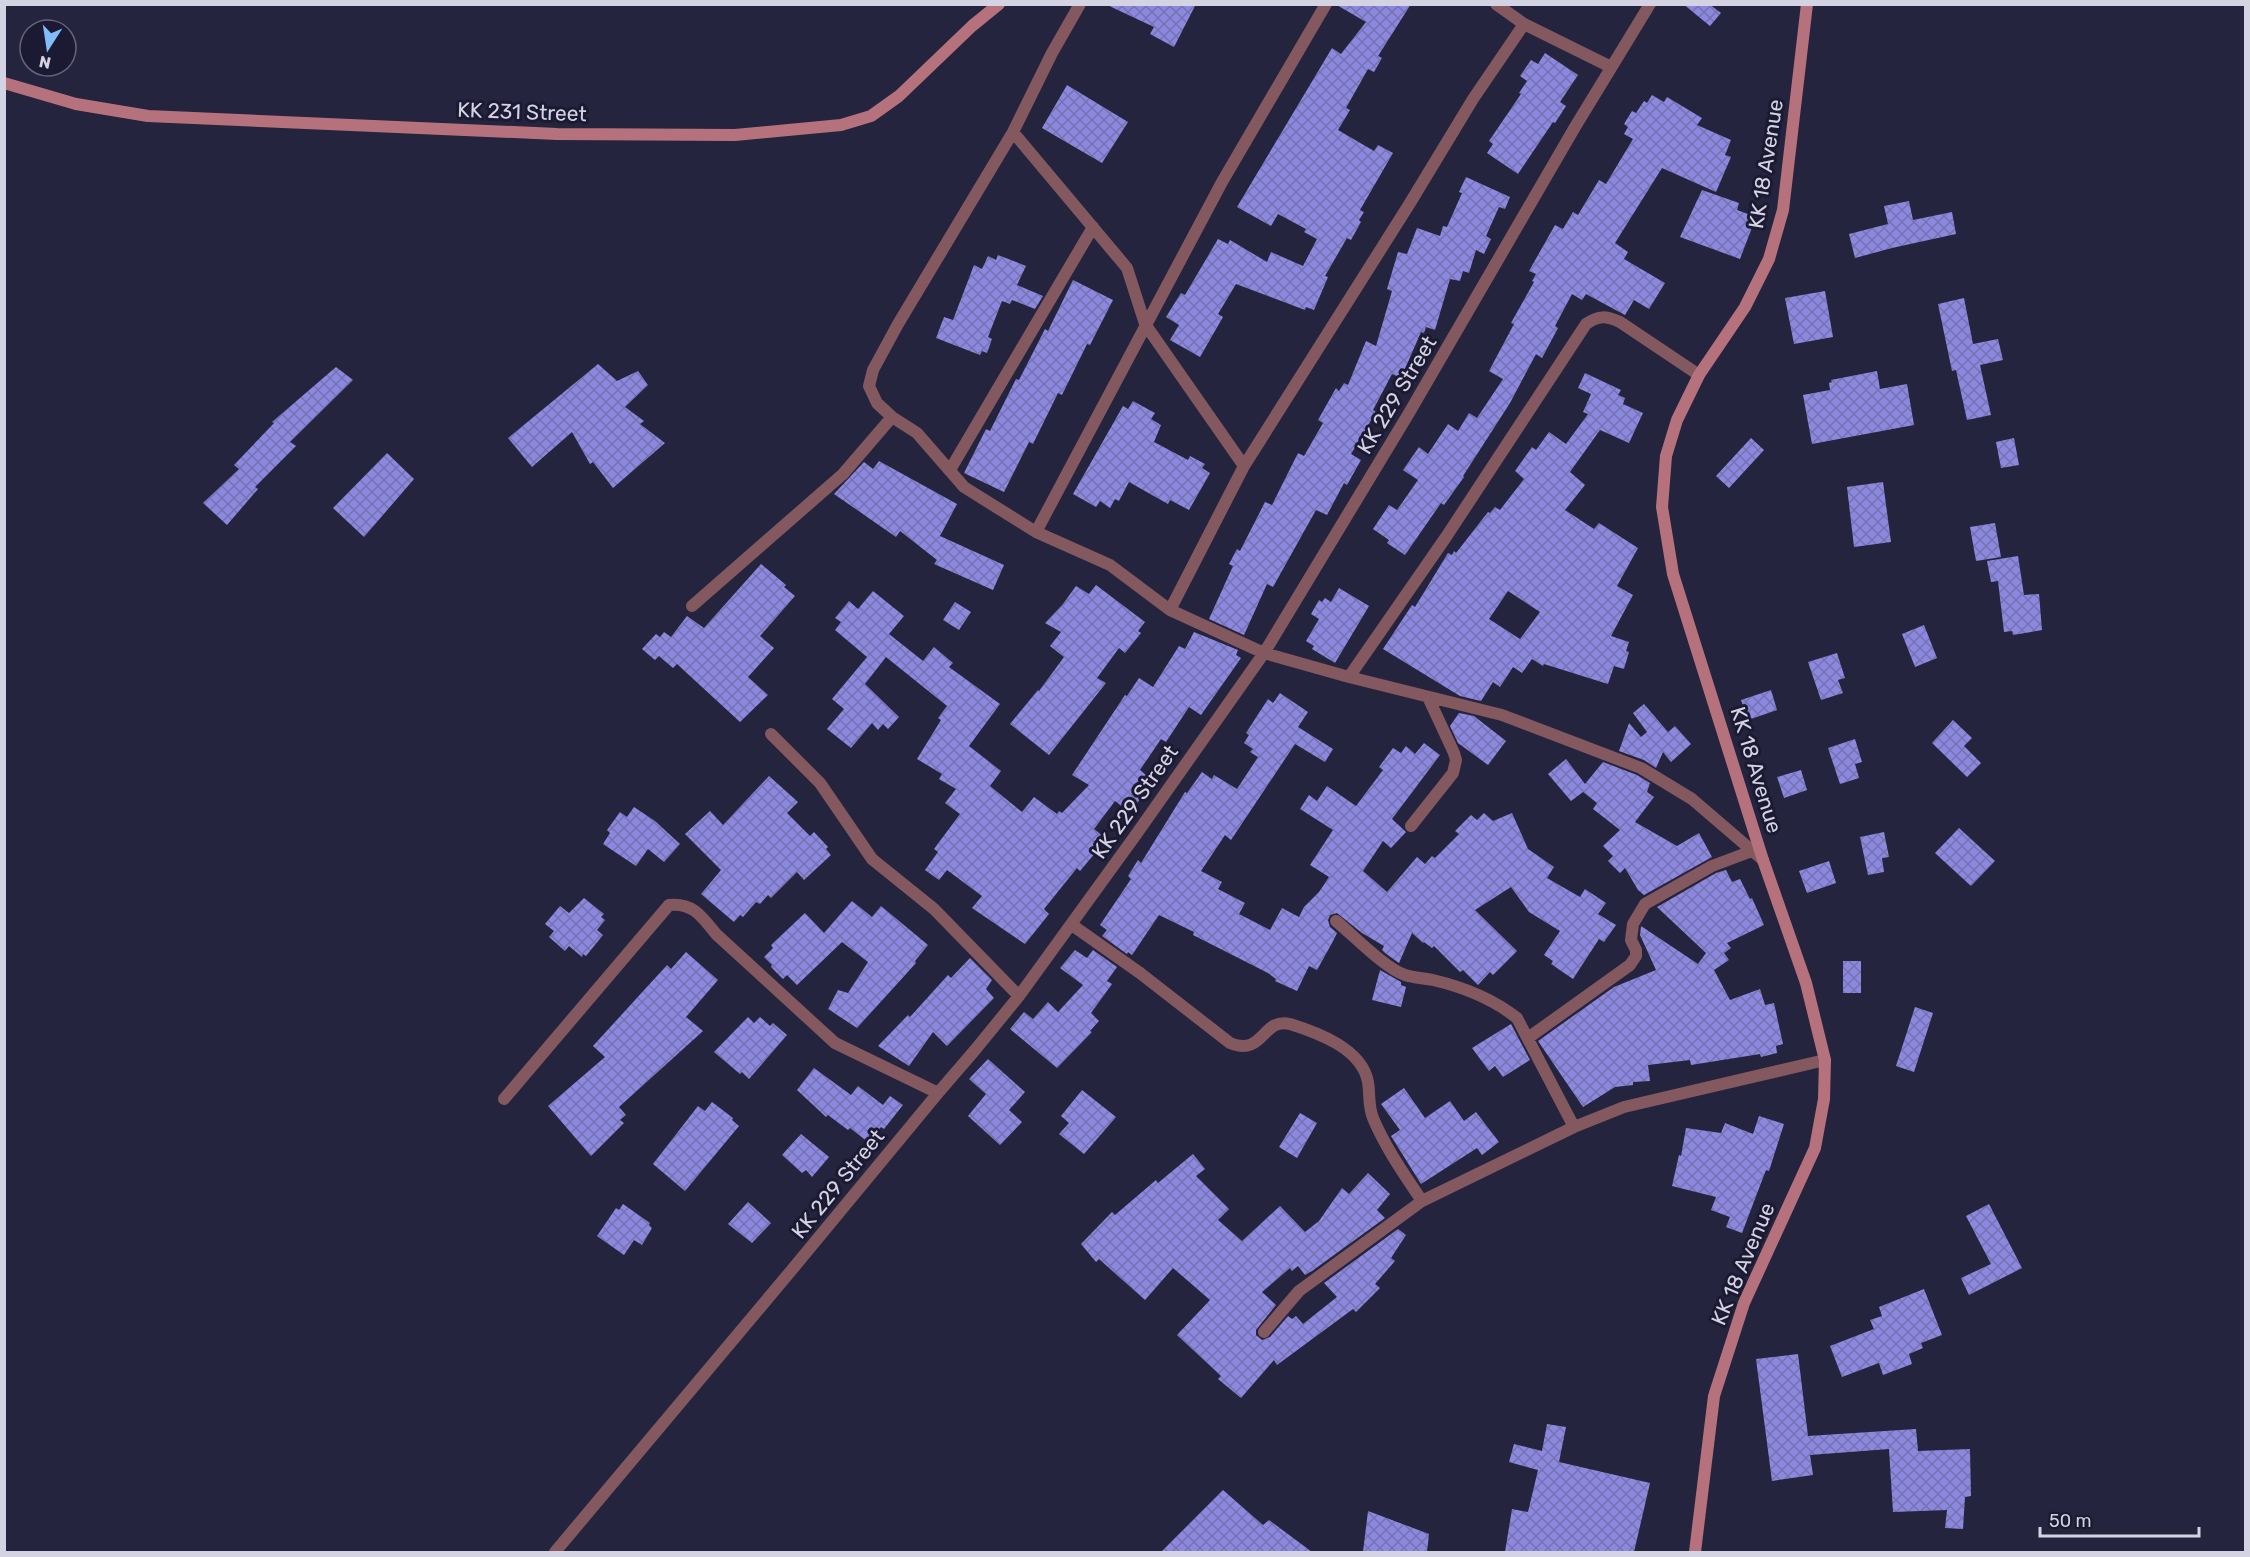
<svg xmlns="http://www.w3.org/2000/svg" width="2250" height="1557" viewBox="0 0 2250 1557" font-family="Rubik,sans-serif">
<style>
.building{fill:url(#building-cross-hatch);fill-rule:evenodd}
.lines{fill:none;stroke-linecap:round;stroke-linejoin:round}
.minor{stroke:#83585e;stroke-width:12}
.secondary{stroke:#b6727c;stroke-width:12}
.labels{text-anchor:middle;stroke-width:6;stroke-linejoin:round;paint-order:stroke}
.street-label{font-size:21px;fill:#d3d3e4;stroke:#1c1a33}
</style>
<defs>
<pattern id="building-cross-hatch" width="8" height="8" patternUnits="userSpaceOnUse" patternTransform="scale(1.5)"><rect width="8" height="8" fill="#8d88df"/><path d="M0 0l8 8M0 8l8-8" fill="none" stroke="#7672b0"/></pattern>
</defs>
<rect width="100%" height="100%" fill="#25243e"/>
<path class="building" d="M1105,4H1196L1174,47L1150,34L1154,27Z
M1335,4H1411L1378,56L1382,58L1374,72L1368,69L1346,108L1350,110L1338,130L1374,151L1378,145L1393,153L1360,210L1364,212L1359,220L1361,222L1351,240L1347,238L1325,276L1328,277L1314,310L1306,307L1305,310L1236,284L1218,314L1223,317L1200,357L1170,340L1179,325L1166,317L1181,293L1185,295L1218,239L1228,244L1230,240L1267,262L1271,252L1303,266L1317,239L1304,232L1306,229L1278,214L1271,226L1237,207L1332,48L1341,54L1366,22Z
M1683,4H1709L1721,13L1710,26Z
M1545,53L1578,75L1560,102L1566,106L1555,123L1553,122L1518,174L1487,153L1493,144L1489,141L1521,94L1519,93L1527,81L1520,76L1531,60L1538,64Z
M1067,85L1128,122L1102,163L1042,128Z
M1652,95L1664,102L1667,97L1702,118L1697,125L1731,140L1725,155L1731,157L1716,192L1662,168L1615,243L1628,252L1624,259L1665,283L1649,309L1634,300L1625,315L1586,294L1582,300L1572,294L1555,326L1558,328L1542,358L1536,354L1510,403L1463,476L1464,477L1444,505L1441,503L1405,555L1387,543L1389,540L1373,529L1389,505L1397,510L1418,480L1403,470L1419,447L1428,454L1448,424L1458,431L1469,413L1477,418L1503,379L1489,371L1514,324L1511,323L1534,282L1532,281L1536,274L1529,271L1555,225L1563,229L1573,212L1578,215L1599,180L1606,184L1633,139L1624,134L1628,127L1624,124L1632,111L1636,113L1644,101L1647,103Z
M1466,177L1510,197L1505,209L1499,207L1486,236L1491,239L1484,254L1476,250L1469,273L1463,271L1460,281L1450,279L1435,330L1426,327L1424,333L1421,332L1401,378L1392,374L1373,410L1376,412L1351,454L1361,460L1347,485L1344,483L1327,515L1316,510L1273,587L1267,584L1244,635L1209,619L1233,566L1229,564L1237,549L1240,551L1265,502L1272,505L1298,453L1304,456L1323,423L1318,420L1336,388L1339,391L1344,383L1348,385L1366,341L1376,346L1392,291L1387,289L1398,252L1407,254L1417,228L1440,236L1443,226L1447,227L1462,193L1459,192Z
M1702,190L1739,203L1737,210L1756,217L1740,259L1680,237Z
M1909,201L1913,220L1952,212L1956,234L1892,248L1855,258L1849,234L1888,224L1884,206Z
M998,255L1026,266L1017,285L1043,296L1035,309L1012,300L1010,304L1002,301L988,337L992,339L987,353L982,351L980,355L936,338L944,317L953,320L974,265L982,269L988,256L996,260Z
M1073,280L1113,300L1090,345L1087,344L1062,395L1058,393L1033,444L1029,442L1004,492L964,473L986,429L990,431L1016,379L1019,380L1045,329L1048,331Z
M1825,291L1833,337L1794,344L1785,298Z
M1964,298L1973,344L1998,339L2003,360L1980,365L1991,415L1967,420L1956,370L1952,371L1938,304Z
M598,364L617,381L638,371L648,385L625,407L644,421L640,424L665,443L613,488L593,462L590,464L572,432L532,467L508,438Z
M336,367L353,380L290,442L296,446L255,487L258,489L227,525L203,503L239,469L234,465L274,423L272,422Z
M1877,371L1880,389L1907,384L1914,425L1812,444L1803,395L1830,390L1829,383L1832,382L1831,380Z
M1585,373L1621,390L1618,395L1625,398L1623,404L1643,413L1629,443L1600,430L1570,472L1585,485L1565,510L1594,529L1599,523L1638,548L1617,586L1633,595L1611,636L1629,642L1626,651L1629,652L1624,669L1614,666L1608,684L1544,664L1543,666L1532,659L1522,673L1513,667L1500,687L1493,682L1481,701L1460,696L1383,649L1412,605L1415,607L1448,553L1452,555L1454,551L1456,553L1488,512L1490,513L1495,507L1500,510L1524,479L1515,471L1532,447L1536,450L1549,432L1566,444L1588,414L1583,412L1591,394L1578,388ZM1508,591L1540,612L1520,639L1489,619Z
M1133,401L1155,413L1151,419L1161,425L1154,442L1188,460L1190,456L1205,464L1202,468L1210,473L1189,510L1170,500L1168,504L1129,482L1119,501L1115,499L1110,508L1100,501L1096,507L1073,494L1123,406L1128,409Z
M1751,438L1764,450L1729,488L1716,476Z
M2014,438L2019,465L2001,468L1996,442Z
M387,453L414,479L364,537L333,508Z
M879,461L957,504L940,536L1004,565L993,590L934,564L937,560L900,531L896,537L834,494L864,462L873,469Z
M1883,482L1891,542L1854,547L1847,487Z
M1995,523L2001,557L1976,561L1970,527Z
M2018,556L2024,595L2039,594L2042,630L2013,635L2012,631L2004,632L1998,581L1991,582L1987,561Z
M761,564L786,585L784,587L795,596L760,636L774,648L748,677L768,695L740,722L677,664L673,668L659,656L655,660L642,649L656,634L660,637L664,632L671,637L687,616L704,628Z
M1096,585L1145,622L1138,631L1141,633L1125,653L1119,648L1097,678L1106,683L1049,755L1010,724L1038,690L1039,691L1064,657L1050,646L1061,632L1045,623L1063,604L1076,586L1089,594Z
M1339,588L1369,606L1335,663L1312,649L1314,646L1306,641L1319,619L1311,614L1319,600L1322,602L1325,598L1331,602Z
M873,591L904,616L889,634L923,661L934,647L953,663L949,667L1000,704L969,746L1001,771L990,786L1022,812L1034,797L1057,814L1059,811L1062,813L1089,785L1072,775L1125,695L1127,696L1139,678L1153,687L1179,646L1185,649L1194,632L1238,650L1236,655L1241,658L1201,715L1189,707L1166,742L1161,739L1140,770L1146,775L1143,778L1151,784L1135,806L1132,804L1127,810L1115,801L1094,829L1107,839L1080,871L1077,868L1044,909L1049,914L1025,944L972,908L982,896L947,870L939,880L925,870L938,852L934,849L960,814L945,803L956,789L939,779L942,774L917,759L941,720L938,718L947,706L886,657L865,684L899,717L888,729L883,724L878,730L872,723L851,748L827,729L844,709L832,699L867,657L835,630L841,622L835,618L849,601L858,609Z
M955,602L971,612L959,630L943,620Z
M1924,625L1937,658L1915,667L1902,634Z
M1837,653L1845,678L1838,680L1843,693L1821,700L1808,662Z
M1771,690L1777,710L1748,720L1741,700Z
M1280,693L1308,712L1298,727L1333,749L1325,762L1295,744L1231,840L1225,835L1201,871L1222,882L1218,889L1245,903L1239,914L1270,930L1282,908L1299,917L1304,907L1319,892L1329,877L1310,865L1333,830L1300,809L1309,795L1317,801L1327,786L1356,806L1383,770L1379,767L1393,748L1401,753L1406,746L1415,754L1424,743L1440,755L1392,819L1406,832L1391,848L1383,841L1363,871L1387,892L1417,857L1425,864L1432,856L1435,858L1459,834L1455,831L1471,815L1477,820L1484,813L1493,821L1512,813L1528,849L1554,867L1547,878L1580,897L1585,889L1606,903L1598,914L1616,925L1604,942L1599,939L1573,979L1551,964L1553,961L1544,955L1560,931L1529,912L1511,887L1475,910L1517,951L1493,975L1490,972L1478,985L1463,970L1460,972L1434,946L1432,948L1424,942L1423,943L1412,933L1399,963L1385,953L1382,950L1384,946L1362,933L1337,913L1330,915L1328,920L1330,927L1337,933L1332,943L1317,970L1309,966L1297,991L1275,981L1276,979L1268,973L1193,935L1194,932L1159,915L1132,955L1128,952L1127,954L1102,936L1107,930L1100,925L1131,879L1128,876L1138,860L1141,863L1185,792L1187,793L1202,772L1212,779L1214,775L1237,789L1258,757L1250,752L1253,749L1244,743L1249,735L1246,733L1268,699L1273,703Z
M1644,704L1668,732L1675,726L1691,744L1671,762L1663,752L1656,768L1644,760L1619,751L1629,723L1641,737L1647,732L1633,713Z
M1459,713L1474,716L1506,741L1488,765L1458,743L1450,726Z
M1953,720L1972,738L1964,746L1981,763L1967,777L1932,743Z
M1855,739L1862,762L1855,764L1859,778L1840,784L1828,748Z
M1566,759L1585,784L1603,762L1637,775L1650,783L1647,792L1654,797L1635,822L1677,846L1699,833L1712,857L1644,895L1638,890L1625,868L1620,873L1608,861L1613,856L1603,846L1620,830L1593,809L1597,803L1583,792L1571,801L1548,774Z
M1801,770L1807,790L1784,798L1777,777Z
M769,776L798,802L787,813L810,836L814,832L828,847L826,849L831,855L804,880L797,872L771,898L768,895L760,904L756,902L743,917L740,915L734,922L701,894L721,870L685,834L710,811L723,825Z
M634,807L655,821L680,844L664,862L648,849L636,866L603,844L610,833L607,830L620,812L627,817Z
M1959,828L1995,861L1971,886L1935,853Z
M1884,832L1889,857L1882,858L1884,872L1868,875L1860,837Z
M1829,861L1836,883L1807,893L1799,871Z
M1726,870L1732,882L1740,879L1750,899L1752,898L1764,925L1727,943L1731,948L1724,953L1729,960L1714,970L1730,1000L1760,989L1765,1005L1774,1003L1783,1044L1776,1046L1777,1053L1761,1057L1760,1054L1691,1065L1690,1060L1648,1065L1650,1081L1633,1082V1085L1615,1087L1583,1107L1538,1041L1614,987L1656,970L1640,935L1641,926L1698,964L1706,953L1657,907L1716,873Z
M584,898L604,914L601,917L605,920L597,930L603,935L586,956L583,954L582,957L569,946L565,951L549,937L554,931L545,924L560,906L569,913Z
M852,901L872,917L881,906L928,945L915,961L916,963L857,1028L828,1009L838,990L848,993L868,962L842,942L797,985L787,975L783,979L771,967L772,965L764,957L773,948L771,945L805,913L824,933Z
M1075,950L1087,958L1093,950L1117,967L1107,981L1112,984L1091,1013L1099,1021L1090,1031L1092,1032L1057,1068L1010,1029L1024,1012L1033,1019L1048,1002L1058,1012L1083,985L1060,968Z
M686,952L718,980L686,1017L703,1031L619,1107L626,1115L620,1120L624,1123L591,1156L548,1106L605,1057L593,1046L667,965L671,969Z
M970,958L992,980L986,989L994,998L947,1046L933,1032L909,1066L878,1046L908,1015L910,1017L948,975L951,978Z
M1843,961H1861V993H1843Z
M1380,970L1401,982V985L1406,987L1401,1007L1372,1000Z
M1915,1007L1933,1013L1914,1072L1896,1066Z
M748,1017L754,1023L760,1017L770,1026L773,1023L787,1035L749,1079L742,1072L740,1074L714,1052Z
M1511,1024L1530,1060L1503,1077L1495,1066L1489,1071L1472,1048Z
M988,1059L1025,1092L1009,1110L1022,1122L1000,1145L968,1116L986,1094L969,1079Z
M814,1068L851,1095L858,1086L883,1105L890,1096L903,1105L884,1129L881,1127L869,1143L850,1128L848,1130L828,1115L826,1117L797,1090Z
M1404,1088L1425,1118L1450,1101L1464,1121L1476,1112L1499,1142L1482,1155L1477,1148L1421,1184L1391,1136L1400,1130L1381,1104Z
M1082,1090L1116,1117L1084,1154L1059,1134L1069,1123L1061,1116Z
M712,1102L733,1118L732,1120L739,1126L685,1191L653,1164L698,1106L705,1111Z
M1300,1113L1317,1123L1297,1158L1279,1147Z
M1759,1116L1784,1124L1769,1171L1766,1170L1742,1233L1726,1227L1730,1217L1711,1210L1716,1197L1672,1186L1679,1155L1681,1156L1686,1128L1721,1133L1725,1123L1753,1134Z
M801,1134L829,1157L812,1177L806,1170L802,1173L782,1155Z
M1193,1154L1205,1169L1196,1176L1229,1209L1218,1220L1242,1241L1280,1206L1305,1232L1319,1221L1342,1188L1349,1194L1368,1173L1390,1194L1377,1210L1385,1218L1312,1271L1305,1275L1298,1266L1292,1271L1290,1268L1262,1292L1276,1305L1256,1330V1335L1262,1340L1270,1337L1288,1316L1292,1319L1296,1316L1303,1324L1337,1297L1324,1283L1398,1229L1406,1235L1391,1258L1395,1261L1375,1284L1380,1288L1356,1312L1353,1309L1277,1365L1274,1360L1241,1398L1218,1379L1221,1376L1177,1335L1210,1300L1173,1268L1145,1300L1099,1259L1096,1262L1081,1244L1112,1212L1115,1215L1156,1180L1158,1183Z
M748,1202L771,1223L752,1243L728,1224Z
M623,1204L650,1223L649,1225L652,1228L642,1245L634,1240L624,1255L597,1236L616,1208L619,1210Z
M1989,1204L2022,1268L1969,1295L1961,1278L1991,1264L1966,1216Z
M1924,1289L1942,1335L1921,1343L1923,1348L1909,1354L1912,1364L1883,1375L1879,1363L1842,1377L1830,1346L1874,1329L1870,1320L1882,1316L1879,1307Z
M1798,1354L1808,1436L1916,1429L1918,1451L1970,1449L1971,1496L1965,1497L1963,1529L1945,1528L1947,1510L1893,1512L1889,1449L1810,1455L1813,1475L1772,1481L1756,1359Z
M1547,1424L1566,1427L1559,1462L1650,1483L1634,1552H1505L1512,1509L1528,1512L1538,1470L1509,1462L1514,1444L1542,1451Z
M1223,1490L1263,1525L1269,1520L1312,1552H1161Z
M1368,1511L1429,1534L1427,1552H1363Z"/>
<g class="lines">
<path class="minor" d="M1080,4L1052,53L1013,132L898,324L873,370L869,386L877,403L892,417L917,433L964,487L1036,532L1110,565L1170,610L1264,653L1349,677L1502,715L1641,768L1692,799L1763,860
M1496,4L1524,24L1611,67
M1013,132L1127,268L1145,324L1244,466
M950,470L1093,227
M1036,532L1222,182L1326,4
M692,606L843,474L892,417
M1170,610L1244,466L1410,203L1473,99L1524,24
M1349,677L1446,537L1586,324C1599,315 1606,316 1620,322L1699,375
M771,734L820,783L872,859L934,909L1019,996
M1411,826L1453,773L1456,760L1454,753L1428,697
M1336,921C1353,935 1386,969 1405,975C1414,978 1424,978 1433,980C1463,987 1493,999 1517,1018L1574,1127
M1072,925L1140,973L1230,1043C1264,1057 1262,1017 1290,1024C1319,1033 1362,1049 1368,1082C1370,1094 1368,1106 1373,1118C1385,1147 1404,1174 1422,1201
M1528,1038L1630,965L1636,956V950L1631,940L1633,924L1645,904L1712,866L1752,851
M504,1099L669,905C693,902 702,917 716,934L835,1043L938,1093
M1264,1332L1299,1291L1422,1201L1574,1127L1624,1107L1825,1060
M555,1552L790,1272L938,1093L975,1050L1019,996L1135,836L1264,653L1409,413L1575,127L1650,4"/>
<path class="secondary" d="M4,83L76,104L148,116L557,134L735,135L841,125L871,116L899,96L972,26L999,4
M1695,1552L1714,1396L1744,1303L1815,1148L1824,1099L1825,1060L1806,983L1763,860L1673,574L1662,507L1666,456L1677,420L1699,375L1745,307L1769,259L1783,210L1807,4"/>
</g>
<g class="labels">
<g class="street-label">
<text transform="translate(522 112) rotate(2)" y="7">KK 231 Street</text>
<text transform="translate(1766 164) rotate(-81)" y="7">KK 18 Avenue</text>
<text transform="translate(1397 395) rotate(-59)" y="7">KK 229 Street</text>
<text transform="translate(1756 770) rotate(73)" y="7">KK 18 Avenue</text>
<text transform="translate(1135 802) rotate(-55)" y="7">KK 229 Street</text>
<text transform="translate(838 1184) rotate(-51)" y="7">KK 229 Street</text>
<text transform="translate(1743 1264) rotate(-67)" y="7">KK 18 Avenue</text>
</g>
</g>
<rect width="2250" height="1557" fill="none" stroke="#d3d3e4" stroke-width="12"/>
<g transform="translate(48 48) rotate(192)"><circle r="28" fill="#1c1a33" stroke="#65647a" stroke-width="1.5"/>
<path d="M0-4.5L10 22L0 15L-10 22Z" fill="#81bdfa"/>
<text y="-9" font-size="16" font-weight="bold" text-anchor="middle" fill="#d3d3e4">N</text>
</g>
<path d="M2040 1527v9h159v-9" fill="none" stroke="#d3d3e4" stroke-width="3"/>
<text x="2049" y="1527" font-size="18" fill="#d3d3e4" stroke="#1c1a33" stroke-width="4.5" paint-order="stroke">50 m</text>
</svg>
